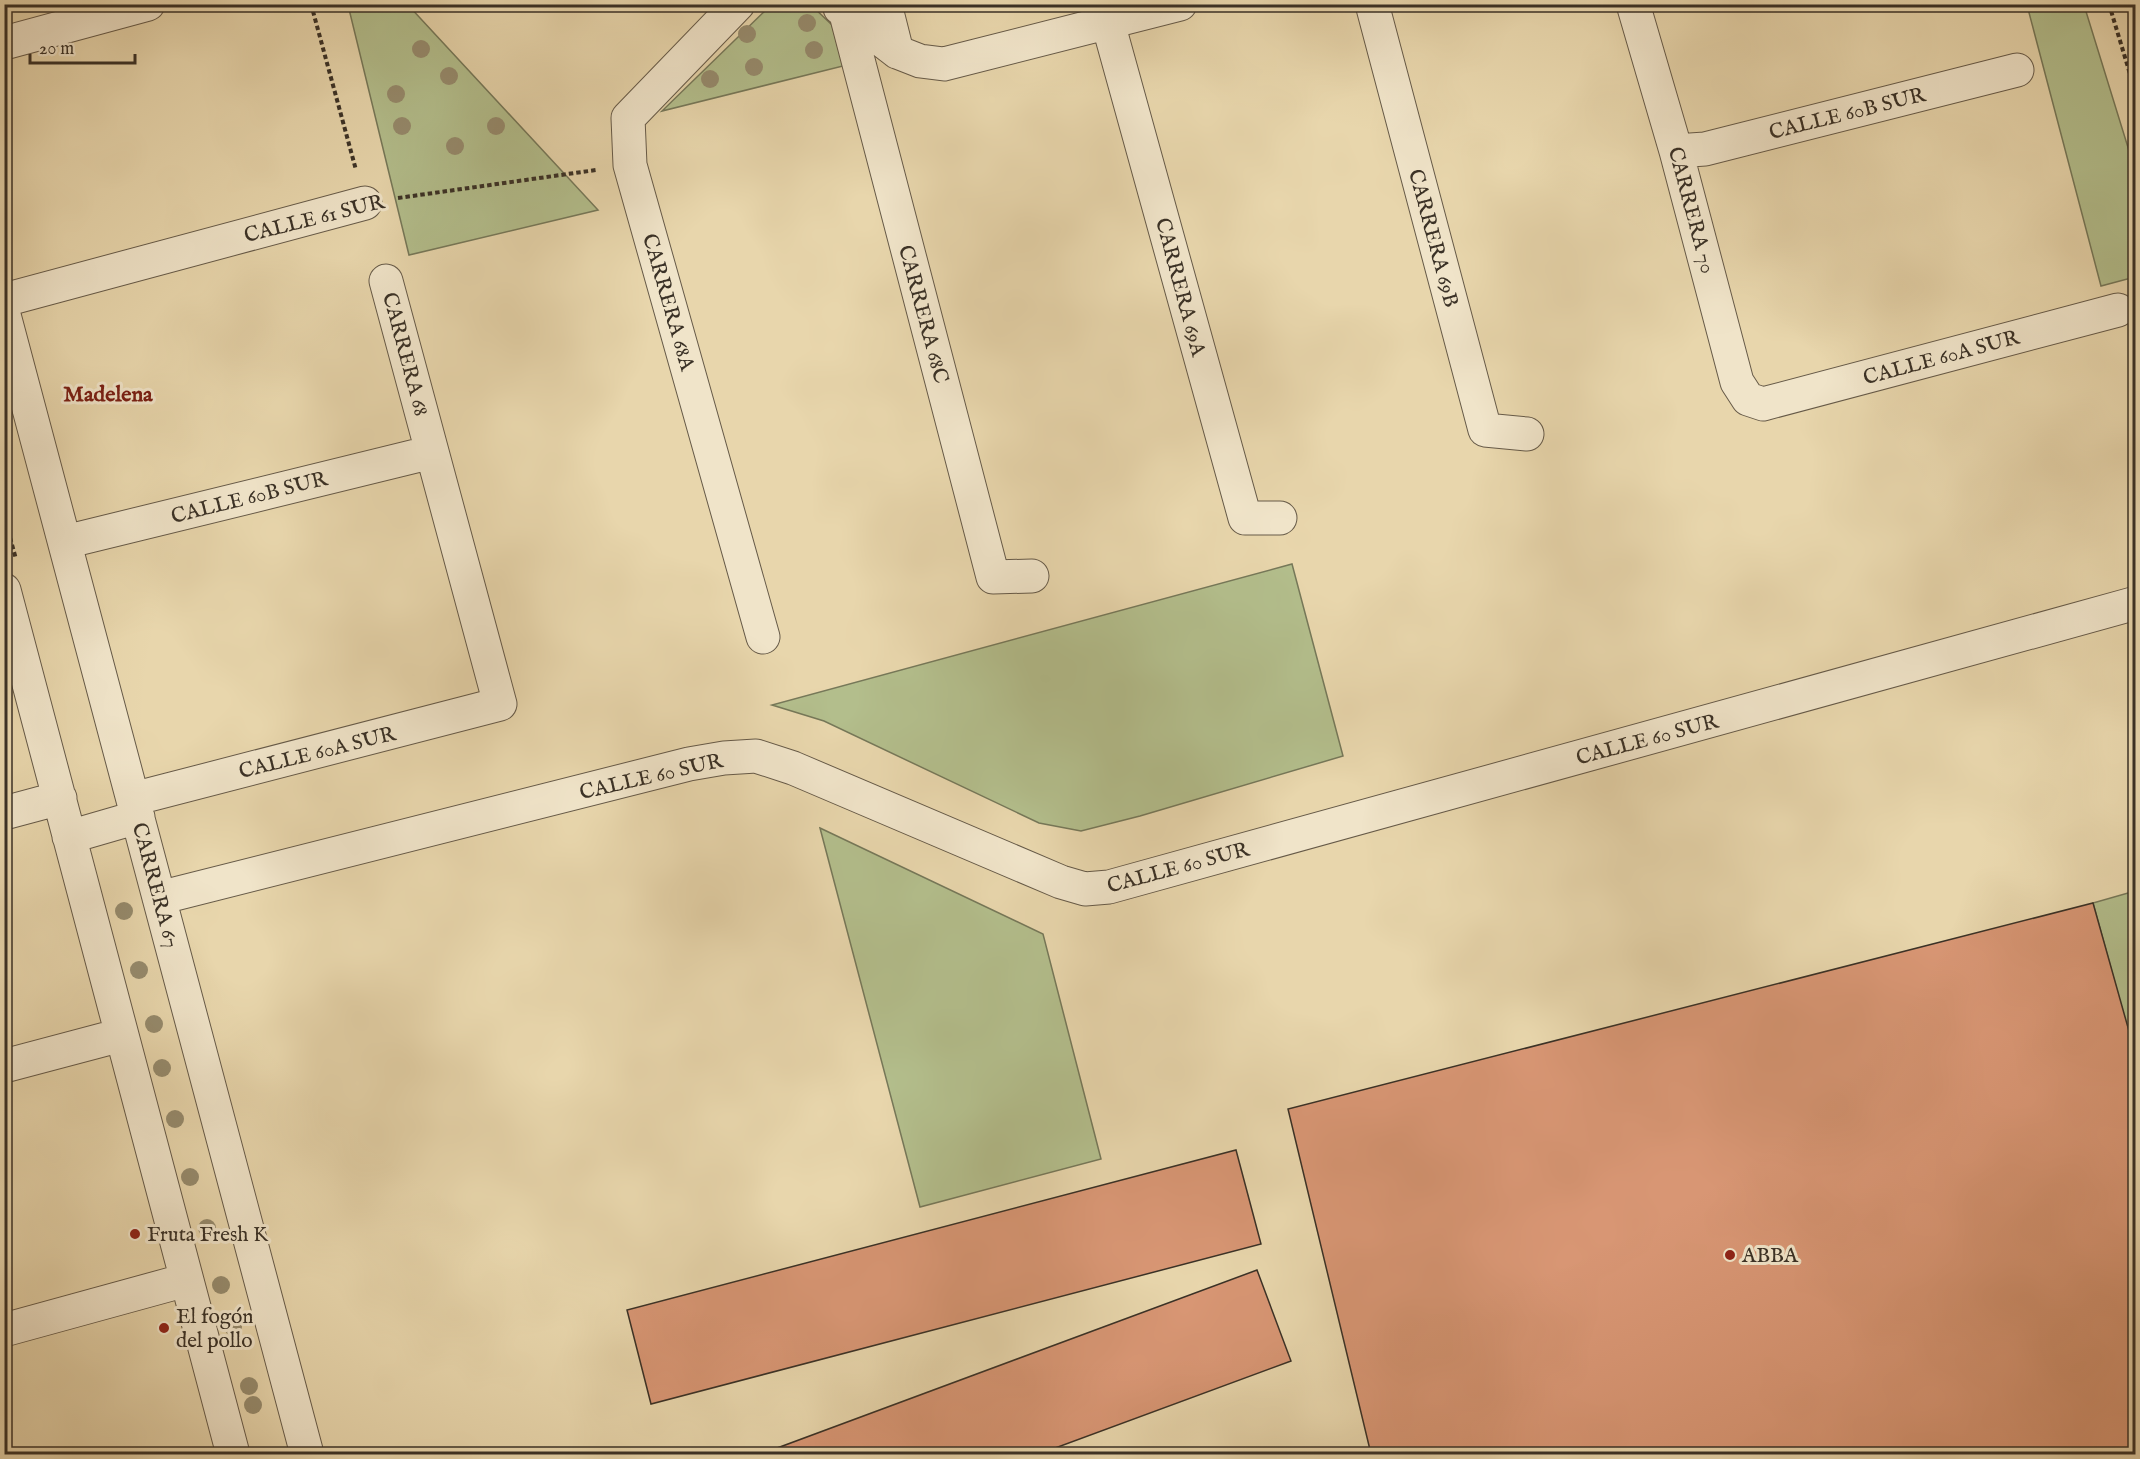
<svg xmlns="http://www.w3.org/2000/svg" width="2140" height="1459" viewBox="0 0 2140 1459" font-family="'IM FELL English',serif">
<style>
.green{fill:#b3be8c;stroke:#767859;stroke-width:1.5}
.building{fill:#d89674;stroke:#3a3126;stroke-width:1.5}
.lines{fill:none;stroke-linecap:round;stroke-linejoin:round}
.minor-casing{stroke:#665a48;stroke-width:35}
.path{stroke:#3a3126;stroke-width:4;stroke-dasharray:4.5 3;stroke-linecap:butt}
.minor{stroke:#f0e4c9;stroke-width:33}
.tree{fill:#968b6d}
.poi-dot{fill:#8f2418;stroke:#f0e4c9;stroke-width:2}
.labels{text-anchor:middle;stroke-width:6;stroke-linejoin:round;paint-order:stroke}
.street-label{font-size:21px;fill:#3a3126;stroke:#f0e4c9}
.poi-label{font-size:21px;fill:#3a3126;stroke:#f0e4c9;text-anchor:start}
.neighbourhood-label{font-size:22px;font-weight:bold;fill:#7a1f14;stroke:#f0e4c9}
</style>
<rect width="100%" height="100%" fill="#e8d6ac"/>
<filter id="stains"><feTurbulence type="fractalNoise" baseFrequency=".00333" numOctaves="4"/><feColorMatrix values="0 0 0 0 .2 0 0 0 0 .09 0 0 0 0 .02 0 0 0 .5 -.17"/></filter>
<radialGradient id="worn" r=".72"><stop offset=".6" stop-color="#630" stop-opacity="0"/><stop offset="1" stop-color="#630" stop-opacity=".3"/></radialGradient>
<path class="green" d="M348,5H408L598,210L409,255Z
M771,5H811L832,25L843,66L662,111Z
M2027,5H2084L2135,170V277L2101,286Z
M1292,564L1343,756L1140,816L1081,831L1039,823L824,721L772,705Z
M820,828L1043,934L1101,1159L920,1207Z
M2135,891V1056L2093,903Z"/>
<path class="building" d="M2093,903L2136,1056V1454H1371L1288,1109Z
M1236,1150L1261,1244L651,1404L627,1310Z
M1257,1270L1291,1361L1039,1454H761Z"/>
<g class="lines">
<defs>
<path id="minor" d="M738,4L628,118L630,165L763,637
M885,4L897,52
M1372,4L1485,430L1527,434
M1633,4L1676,151L1737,382L1748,399L1763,404L2118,310
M840,8L897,52L920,61L944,64L1180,4
M846,14L993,577L1032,576
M1108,23L1245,518H1280
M4,43L148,4
M1676,151L1705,149L2017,70
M4,300L365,203
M4,315L307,1454
M65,542L432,452
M4,590L233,1454
M133,799L500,704L386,281
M4,813L60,798
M69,837L138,817
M159,898L689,764L724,758L756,756L793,768L1061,882L1085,889L1109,887L2136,603
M4,1066L121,1035
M4,1330L186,1280"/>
</defs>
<use href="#minor" class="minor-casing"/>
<path class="path" d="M311,4L356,170
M2109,4L2136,94
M398,198L596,170
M4,516L16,559"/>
<use href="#minor" class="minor"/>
</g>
<g class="tree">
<circle cx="807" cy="23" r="9"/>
<circle cx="747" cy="34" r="9"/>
<circle cx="421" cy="49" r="9"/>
<circle cx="814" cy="50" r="9"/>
<circle cx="754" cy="67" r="9"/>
<circle cx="449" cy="76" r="9"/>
<circle cx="710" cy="79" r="9"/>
<circle cx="396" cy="94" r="9"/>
<circle cx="402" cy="126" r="9"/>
<circle cx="496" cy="126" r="9"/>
<circle cx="455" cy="146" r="9"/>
<circle cx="124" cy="911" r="9"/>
<circle cx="139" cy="970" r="9"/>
<circle cx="154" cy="1024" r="9"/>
<circle cx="162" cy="1068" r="9"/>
<circle cx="175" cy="1119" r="9"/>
<circle cx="190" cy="1177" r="9"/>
<circle cx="207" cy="1228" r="9"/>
<circle cx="221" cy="1285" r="9"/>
<circle cx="233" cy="1327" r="9"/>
<circle cx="249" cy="1386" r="9"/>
<circle cx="253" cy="1405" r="9"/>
</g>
<g class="poi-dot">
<circle cx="135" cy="1234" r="6"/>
<circle cx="1730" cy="1255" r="6"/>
<circle cx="164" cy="1328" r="6"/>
</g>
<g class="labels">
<g class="street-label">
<text transform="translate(1847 113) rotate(-14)" y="7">CALLE 60B SUR</text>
<text transform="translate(1692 210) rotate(75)" y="7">CARRERA 70</text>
<text transform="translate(314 218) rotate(-14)" y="7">CALLE 61 SUR</text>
<text transform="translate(1434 238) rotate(75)" y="7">CARRERA 69B</text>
<text transform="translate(1181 287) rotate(75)" y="7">CARRERA 69A</text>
<text transform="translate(669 302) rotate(74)" y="7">CARRERA 68A</text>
<text transform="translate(924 314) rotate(75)" y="7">CARRERA 68C</text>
<text transform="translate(406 354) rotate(75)" y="7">CARRERA 68</text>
<text transform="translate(1941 357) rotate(-15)" y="7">CALLE 60A SUR</text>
<text transform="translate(249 497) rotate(-14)" y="7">CALLE 60B SUR</text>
<text transform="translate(1647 739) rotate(-15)" y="7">CALLE 60 SUR</text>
<text transform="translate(317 752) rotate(-14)" y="7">CALLE 60A SUR</text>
<text transform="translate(651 776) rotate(-13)" y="7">CALLE 60 SUR</text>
<text transform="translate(1178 867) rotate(-15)" y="7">CALLE 60 SUR</text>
<text transform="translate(156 885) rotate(75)" y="7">CARRERA 67</text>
</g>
<g class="poi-label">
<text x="147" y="1241">Fruta Fresh K</text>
<text x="1742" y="1262">ABBA</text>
<text x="176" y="1323">El fogón<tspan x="176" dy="24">del pollo</tspan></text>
</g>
<g class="neighbourhood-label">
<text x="108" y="401">Madelena</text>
</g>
</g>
<rect width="2140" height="1459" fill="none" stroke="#e8d6ac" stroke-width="24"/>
<rect x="6" y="6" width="2128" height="1447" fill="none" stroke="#3a3126" stroke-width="3"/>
<rect x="12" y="12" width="2116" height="1435" fill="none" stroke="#3a3126" stroke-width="1.5"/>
<path d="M30 54v9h105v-9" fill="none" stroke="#3a3126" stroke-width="3"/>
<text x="39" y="54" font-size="18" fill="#3a3126" stroke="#f0e4c9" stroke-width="4.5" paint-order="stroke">20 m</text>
<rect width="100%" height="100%" filter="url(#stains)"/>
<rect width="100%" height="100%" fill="url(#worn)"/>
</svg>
